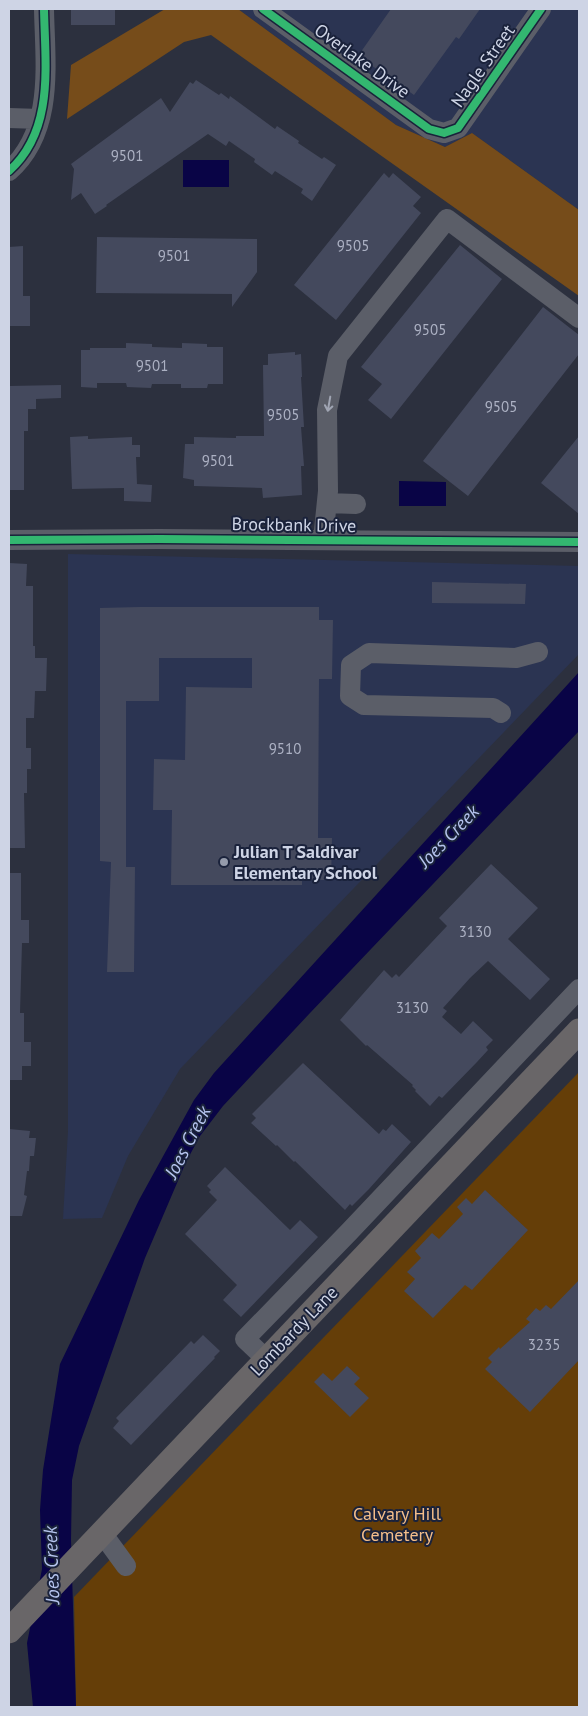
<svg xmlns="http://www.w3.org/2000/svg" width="588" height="1716" viewBox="0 0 588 1716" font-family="'PT Sans',sans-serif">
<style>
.built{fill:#2b3452}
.green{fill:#653e08}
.forest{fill:#764c1a}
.water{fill:#090446}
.building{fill:#44495d}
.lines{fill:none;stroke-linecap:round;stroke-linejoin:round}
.minor{stroke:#5b5e68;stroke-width:20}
.major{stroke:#696668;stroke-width:25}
.cycleway-casing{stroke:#1a223b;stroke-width:11}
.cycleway{stroke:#33b770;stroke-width:8}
.oneway{stroke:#a0a5b3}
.poi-dot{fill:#959bab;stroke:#1a223b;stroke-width:2}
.labels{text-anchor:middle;stroke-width:4;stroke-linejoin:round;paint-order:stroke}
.number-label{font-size:15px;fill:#acb1c3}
.street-label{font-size:18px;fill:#ced4e5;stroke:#1a223b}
.poi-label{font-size:18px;font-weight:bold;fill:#ced4e5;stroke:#1a223b;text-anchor:start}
.park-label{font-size:18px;fill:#f4be8a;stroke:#1a223b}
.water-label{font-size:19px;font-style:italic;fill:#b5c4ee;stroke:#1a223b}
</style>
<rect width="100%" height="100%" fill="#2c303e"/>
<path class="built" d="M238,9H579V210L472,133L445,147L396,125Z
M68,554L579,566V654L180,1069L128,1156L102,1218L63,1219L68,1131Z"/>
<path class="green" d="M579,1072V1707H76L74,1597Z"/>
<path class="forest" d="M165,9H238L396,125L445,147L472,133L579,210V296L211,35L184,42L67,119L71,65Z"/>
<path class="water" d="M183,160H229V187H183Z
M399,481L446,482V506H399Z
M579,672V731L310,1013L223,1106L200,1136L186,1162L145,1258L79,1446L72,1480L71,1540L76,1707H33L27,1643L42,1569L40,1510L43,1470L60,1364L139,1200L194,1100L214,1073Z"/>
<path class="building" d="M71,9H115V25H71Z
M391,9H480L459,39L456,37L414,95L358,56Z
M196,80L219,95L221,93L229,99L230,96L275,129L277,126L299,141L298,143L322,159L324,157L336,165L312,201L301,193L303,189L275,171L272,175L254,162L255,159L229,141L226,146L208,134L106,205L107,206L95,214L81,193L71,200L74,169L71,164L161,98L170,112L190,82L193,84Z
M384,173L389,178L393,173L421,197L413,206L421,213L336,320L294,285Z
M97,237L257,239V272L232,307V294L96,293Z
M460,245L502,279L391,419L368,400L382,384L361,367Z
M23,246V296H30V326H9V247Z
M543,307L579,335V354L468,496L423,461Z
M126,343L152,344V347L182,348V343L207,344V347H223V384H208L207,388H181V384H152L151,388L127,387L126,383H97V388L81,387V350H90V348H126Z
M295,352V355L301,354L302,377H301L304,427H301L304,466H301L302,495L263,498L262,488L194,486V480L183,478L185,444H194V437L236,438V436H264L263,365H268V354Z
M61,385V398L36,399V409H28V431H24V490H9V386Z
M88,436V439L132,437V445H140V457H136L137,484L152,485L151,502L124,501V488L72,489L70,437Z
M579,436V514L541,483Z
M9,563L27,564L26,586H33V646H35V658H47L46,691H35L34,718H26V748H31V769H27V793H24L25,848H9Z
M432,582L526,584L525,604L432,603Z
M140,607H319V620H333L332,679H319L318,838H332L331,880H302V885H171L172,810H153L154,759L185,760L186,687L252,688V658H159V701H126V867H135L134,972H107L111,862L100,861V608Z
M491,864L538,908L508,939L550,979L530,1000L488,961L470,978L443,1008L447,1011L442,1017L461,1034L473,1021L493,1040L486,1047L488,1050L477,1062L442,1098L439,1096L430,1106L415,1091L416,1090L412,1086L413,1085L367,1045L366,1046L340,1020L384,970L392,978L396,974L399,977L447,926L439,918Z
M9,873H21V920H29V943H22L20,1013H24V1042H31V1066H22V1080H9Z
M303,1063L379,1134L383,1129L386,1131L392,1124L411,1142L369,1189L352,1206L350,1204L345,1210L295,1161L294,1162L277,1145L276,1146L251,1123L256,1118L252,1114Z
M9,1129L30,1131L29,1138H36L34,1156H30L29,1171H27L24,1195L27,1196L22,1216H9Z
M225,1167L290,1230L300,1220L318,1237L241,1317L223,1300L237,1285L185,1234L217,1200L209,1192L211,1190L207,1186Z
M485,1190L528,1230L472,1290L465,1285L433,1318L404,1291L415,1279L407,1272L421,1258L415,1251L432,1233L439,1239L463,1214L457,1207L466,1198L472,1204Z
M579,1280V1360L530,1412L485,1369L492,1362L488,1358L499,1347L500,1349L530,1322L526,1319L536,1308L540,1311L546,1305L551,1309Z
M203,1335L220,1351L214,1357L215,1358L131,1445L113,1428L119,1421L116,1418L191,1341L194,1344Z
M347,1366L360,1378L354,1384L369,1398L350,1417L314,1382L323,1373L332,1381Z"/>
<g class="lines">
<path class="minor" d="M263,9L429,129L444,133L458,128L541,9
M9,118L40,119
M9,171C55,130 45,64 44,9
M327,503L356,504
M9,540L159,539L579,542
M323,540L328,491L327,410L338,356L447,219L579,318
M501,713L493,708L364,705L350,696L351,665L369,653L516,658L538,652
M267,1360L245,1339L349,1232L579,989
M102,1533L126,1566"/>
<path class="major" d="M9,1631L579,1031"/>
<defs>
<path id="cycleway" d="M263,9L429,129L444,133L458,128L541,9
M9,171C55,130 45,64 44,9
M9,540L159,539L579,542"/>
</defs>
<use href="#cycleway" class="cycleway-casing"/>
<use href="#cycleway" class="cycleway"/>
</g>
<defs><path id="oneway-shaft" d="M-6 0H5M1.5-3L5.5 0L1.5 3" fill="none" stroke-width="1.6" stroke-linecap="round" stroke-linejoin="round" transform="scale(1.25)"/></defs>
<use class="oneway" href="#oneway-shaft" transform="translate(329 404) rotate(100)"/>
<circle class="poi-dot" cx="224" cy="862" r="5"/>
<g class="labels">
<g class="number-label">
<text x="127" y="161">9501</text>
<text x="353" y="251">9505</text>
<text x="174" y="261">9501</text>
<text x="430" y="335">9505</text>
<text x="152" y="371">9501</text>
<text x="501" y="412">9505</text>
<text x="283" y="420">9505</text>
<text x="218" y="466">9501</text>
<text x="285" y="754">9510</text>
<text x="475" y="937">3130</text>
<text x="412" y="1013">3130</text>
<text x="544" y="1350">3235</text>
</g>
<g class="street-label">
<text transform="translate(362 61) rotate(36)" y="6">Overlake Drive</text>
<text transform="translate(483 66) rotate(-55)" y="6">Nagle Street</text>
<text transform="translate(294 525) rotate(1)" y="6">Brockbank Drive</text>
<text transform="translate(294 1331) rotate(-46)" y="6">Lombardy Lane</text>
</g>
<g class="poi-label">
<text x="234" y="858">Julian T Saldivar<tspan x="234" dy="21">Elementary School</tspan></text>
</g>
<g class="park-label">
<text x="397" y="1520">Calvary Hill<tspan x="397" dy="21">Cemetery</tspan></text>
</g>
<g class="water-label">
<text transform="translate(448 836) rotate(-46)" y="7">Joes Creek</text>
<text transform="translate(187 1142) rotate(-63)" y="7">Joes Creek</text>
<text transform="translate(51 1565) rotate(-92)" y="7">Joes Creek</text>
</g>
</g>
<rect width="588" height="1716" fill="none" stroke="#ced4e5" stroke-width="20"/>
</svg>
